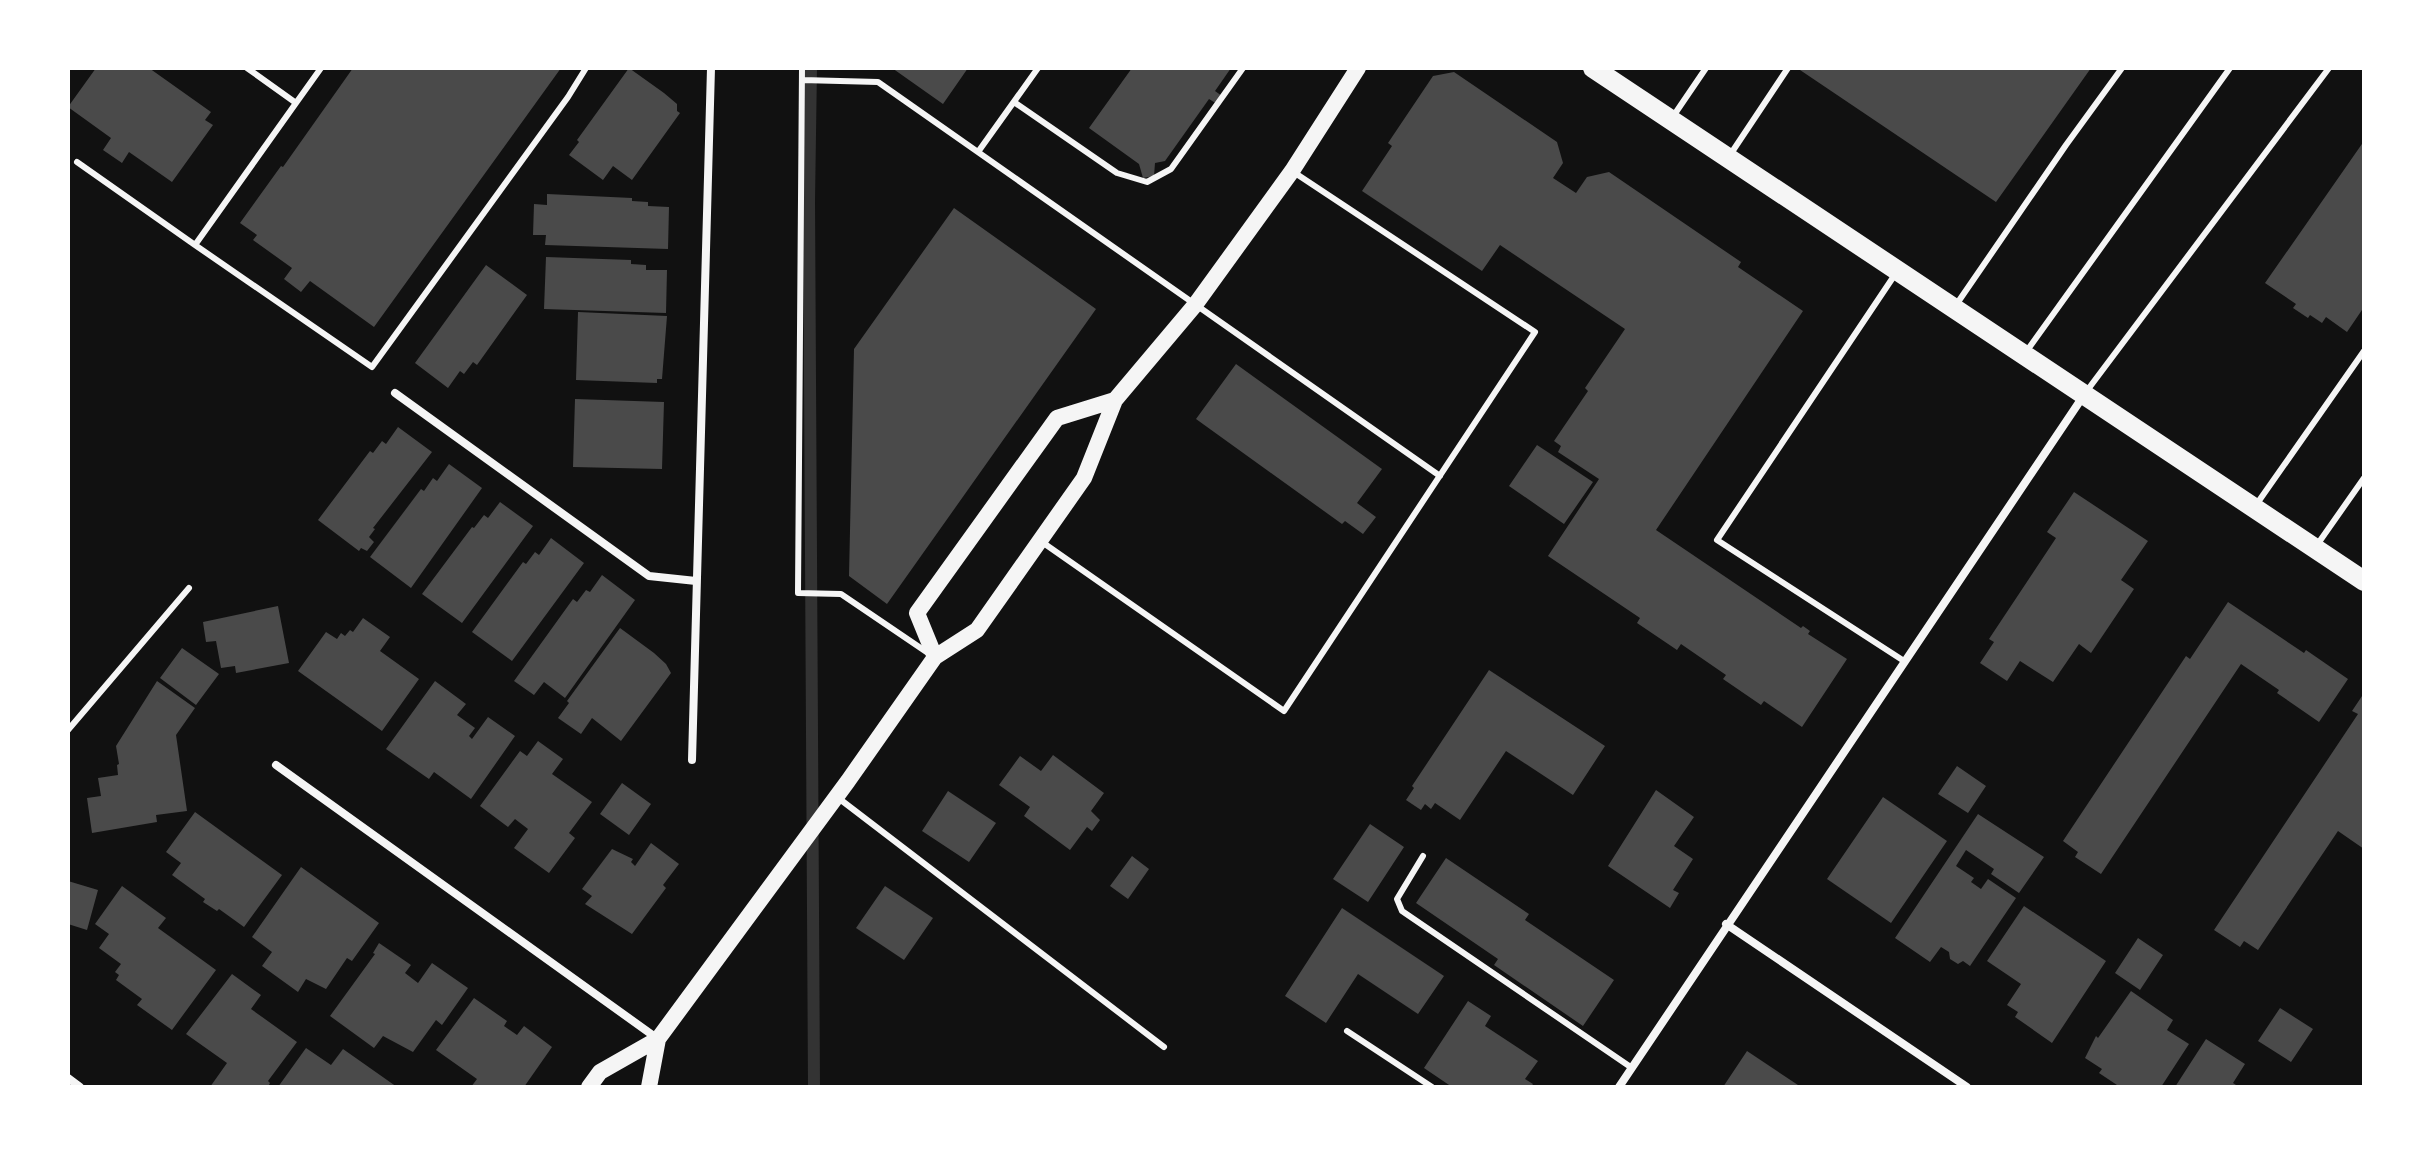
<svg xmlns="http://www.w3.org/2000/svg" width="2432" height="1155" viewBox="0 0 2432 1155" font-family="Literata,serif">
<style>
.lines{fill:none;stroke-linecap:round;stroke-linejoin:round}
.stream{stroke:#333;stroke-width:12}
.building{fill:#4a4a4a}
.service{stroke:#f5f5f5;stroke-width:6}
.minor{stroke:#f5f5f5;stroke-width:8}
.secondary{stroke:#f5f5f5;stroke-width:16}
.primary{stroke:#f5f5f5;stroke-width:20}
</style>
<rect width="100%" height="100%" fill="#111"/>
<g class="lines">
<path class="stream" d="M811,68L809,201L814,1087"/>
</g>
<path class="building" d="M96,68H149L211,112L205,120L213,125L172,182L129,152L122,163L103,150L111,138L68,107Z
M353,68H561L374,327L310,281L301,292L284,279L292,268L253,240L257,235L240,223L281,166L283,167Z
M629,68L664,93L677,104V111L680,113L632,180L613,166L603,180L569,155L579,142L577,140Z
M892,68H968L943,104Z
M1132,68H1231L1215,91L1222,96L1217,104L1209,99L1165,161L1155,163L1154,176L1143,178L1139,164L1089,128Z
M1802,68H2091L1996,202L1800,70Z
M1454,72L1557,142L1563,163L1553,178L1576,193L1587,177L1609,172L1741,262L1738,267L1803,311L1656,530L1801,628L1803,626L1810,631L1808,634L1847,659L1802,727L1764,701L1761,705L1723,679L1726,675L1681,644L1677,650L1637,623L1640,618L1548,556L1599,479L1558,452L1561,446L1554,441L1588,391L1585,388L1625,329L1500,245L1482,271L1362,191L1392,146L1388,143L1433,76Z
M2364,141V307L2347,332L2326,317L2322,323L2310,315L2308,318L2293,308L2296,304L2265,283Z
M547,194L632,198V201L648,202V206L669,207L668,249L545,245L546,235H533L534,204L547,205Z
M954,208L1096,309L887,604L849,576L854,349Z
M546,257L631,260V264L646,265V270H667L666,313L544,309Z
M486,265L527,295L477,365L473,362L464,374L460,371L448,388L415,363Z
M578,312L667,316L662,379H657V383L576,380Z
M1236,364L1382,469L1357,503L1376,517L1363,534L1345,521L1342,524L1196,419Z
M575,399L664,402L662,469L573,467Z
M398,427L432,452L373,528L375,529L369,537L374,542L367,551L361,548L359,551L318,520L370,451L373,453L382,441L386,444Z
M1537,445L1593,482L1564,524L1509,486Z
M449,464L482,488L411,588L370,557L421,489L424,491L433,478L437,481Z
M2074,492L2148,541L2121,580L2134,589L2091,653L2079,644L2053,682L2020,661L2007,681L1980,663L1994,642L1989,639L2056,538L2047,532Z
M500,502L533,526L462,623L422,594L472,527L474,528L484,515L488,518Z
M551,538L584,563L512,661L472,632L523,562L526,564L535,552L539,555Z
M602,575L635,600L565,698L544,682L534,695L514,681L573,599L577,602L586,590L590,592Z
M2228,602L2304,653L2306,650L2348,679L2319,722L2277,693L2279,690L2241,664L2101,874L2075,857L2078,852L2063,841L2186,656L2190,659Z
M278,606L289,663L236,673L235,666L221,668L216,641L206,642L203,622Z
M363,618L390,637L380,651L419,679L382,731L298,671L326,632L337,639L341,633L345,636L350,630L353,632Z
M620,628L654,653L666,664L671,673L621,741L592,718L581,734L558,718L569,703L567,701Z
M182,648L219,674L196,705L160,678Z
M1489,670L1605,746L1573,795L1506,751L1460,820L1435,803L1431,809L1425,804L1421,810L1406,800L1414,788L1412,786Z
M157,681L195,708L176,735L187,811L156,815L157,822L92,833L87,798L101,796L98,778L118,775L117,765L119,764L116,746Z
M435,681L466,704L457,715L475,728L469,736L472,739L488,717L515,736L471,799L434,772L429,779L386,749Z
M2364,693V849L2338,831L2258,950L2244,941L2240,947L2214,930L2358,714L2352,711Z
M538,741L563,759L552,774L592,802L569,833L575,838L549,873L514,848L528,829L515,819L508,827L480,806L520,751L527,756Z
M1053,755L1104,793L1091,811L1100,820L1092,831L1087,827L1070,850L1024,816L1030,807L999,785L1020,756L1041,771Z
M1957,766L1986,786L1968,813L1938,794Z
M622,783L651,804L629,835L600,814Z
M1656,790L1694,817L1674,846L1693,859L1673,890L1679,893L1670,908L1608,866Z
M948,791L996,823L969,862L922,831Z
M1883,797L1947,841L1891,923L1827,879Z
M195,812L282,875L244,927L219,909L217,911L203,902L205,899L172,875L181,863L166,852Z
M1978,814L2044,857L2019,893L1991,874L1994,869L1966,850L1956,866L1974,878L1971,882L1981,889L1988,879L2016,898L1970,966L1963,961L1958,964L1950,959L1949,952L1941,947L1930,962L1895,938Z
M1370,824L1404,847L1368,902L1333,879Z
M651,843L679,864L663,885L666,888L632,934L585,904L592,896L582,889L612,849L633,859L631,862L635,866Z
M1132,856L1149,869L1128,899L1110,886Z
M1446,858L1529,914L1525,920L1614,980L1583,1026L1494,965L1498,959L1416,903Z
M301,867L379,923L352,961L347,958L326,989L306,979L298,992L262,966L272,952L252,937Z
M68,881L98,890L87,930L68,924Z
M122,886L166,918L158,928L216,970L172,1030L137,1005L142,999L116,980L119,975L115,972L121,964L99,948L109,934L95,924Z
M885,886L933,918L904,960L856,928Z
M2024,906L2106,961L2052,1043L2015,1017L2018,1012L2007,1005L2021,984L1987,961Z
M1342,908L1444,976L1418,1014L1358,974L1326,1023L1285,996Z
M2138,938L2163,955L2140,990L2115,973Z
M379,943L411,965L405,973L418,983L432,963L468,988L442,1025L436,1020L413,1052L383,1036L374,1048L330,1016L375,954L373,953Z
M232,974L261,995L251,1009L297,1042L268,1081L270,1083L268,1087H210L227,1063L186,1034Z
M2131,991L2173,1020L2167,1030L2189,1044L2161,1087H2120L2099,1073L2102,1069L2085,1058L2096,1036L2098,1038Z
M474,998L507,1021L504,1026L517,1035L524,1026L552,1047L524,1087H471L477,1079L436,1050Z
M1468,1001L1491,1016L1485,1026L1538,1061L1525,1079L1533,1084L1531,1087H1452L1424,1068Z
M2280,1008L2313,1029L2291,1062L2258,1041Z
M2206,1039L2245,1064L2233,1083L2239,1087H2175Z
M306,1048L331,1065L343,1049L397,1087H278Z
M1747,1051L1801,1087H1723Z"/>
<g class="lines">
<path class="service" d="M247,68L296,103L321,68
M802,68L798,593L841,594L928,653
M802,80L878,82L1440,476
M1014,102L1117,173L1147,182L1171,169L1243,68
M1672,118L1706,68
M978,152L1038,68
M1730,155L1788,68
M77,162L195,245L296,103
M195,245L372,367L568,97L586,68
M1896,273L1717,540L1904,661
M1956,305L2066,145L2122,68
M2026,352L2230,68
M2086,392L2329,68
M2256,505L2364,351
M1042,542L1284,711L1535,332L1292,171
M2317,545L2364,478
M68,730L189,588
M837,797L1164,1047
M1423,856L1397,899L1402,911L1632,1068
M1347,1031L1432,1087"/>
<path class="minor" d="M395,393L649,576L696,581
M692,760L711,68
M276,765L658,1039
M1726,924L1967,1087
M68,1078L80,1087
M1619,1087L2084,395"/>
<path class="secondary" d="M1115,400L1195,305L1292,171L1358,68
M589,1087L600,1072L658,1039L848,781L935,657L977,630L1084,478L1115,400L1057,418L917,613L935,657
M649,1087L658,1039"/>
<path class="primary" d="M1593,68L2364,581"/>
</g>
<rect width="2432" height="1155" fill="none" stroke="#ffffff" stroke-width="140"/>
</svg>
